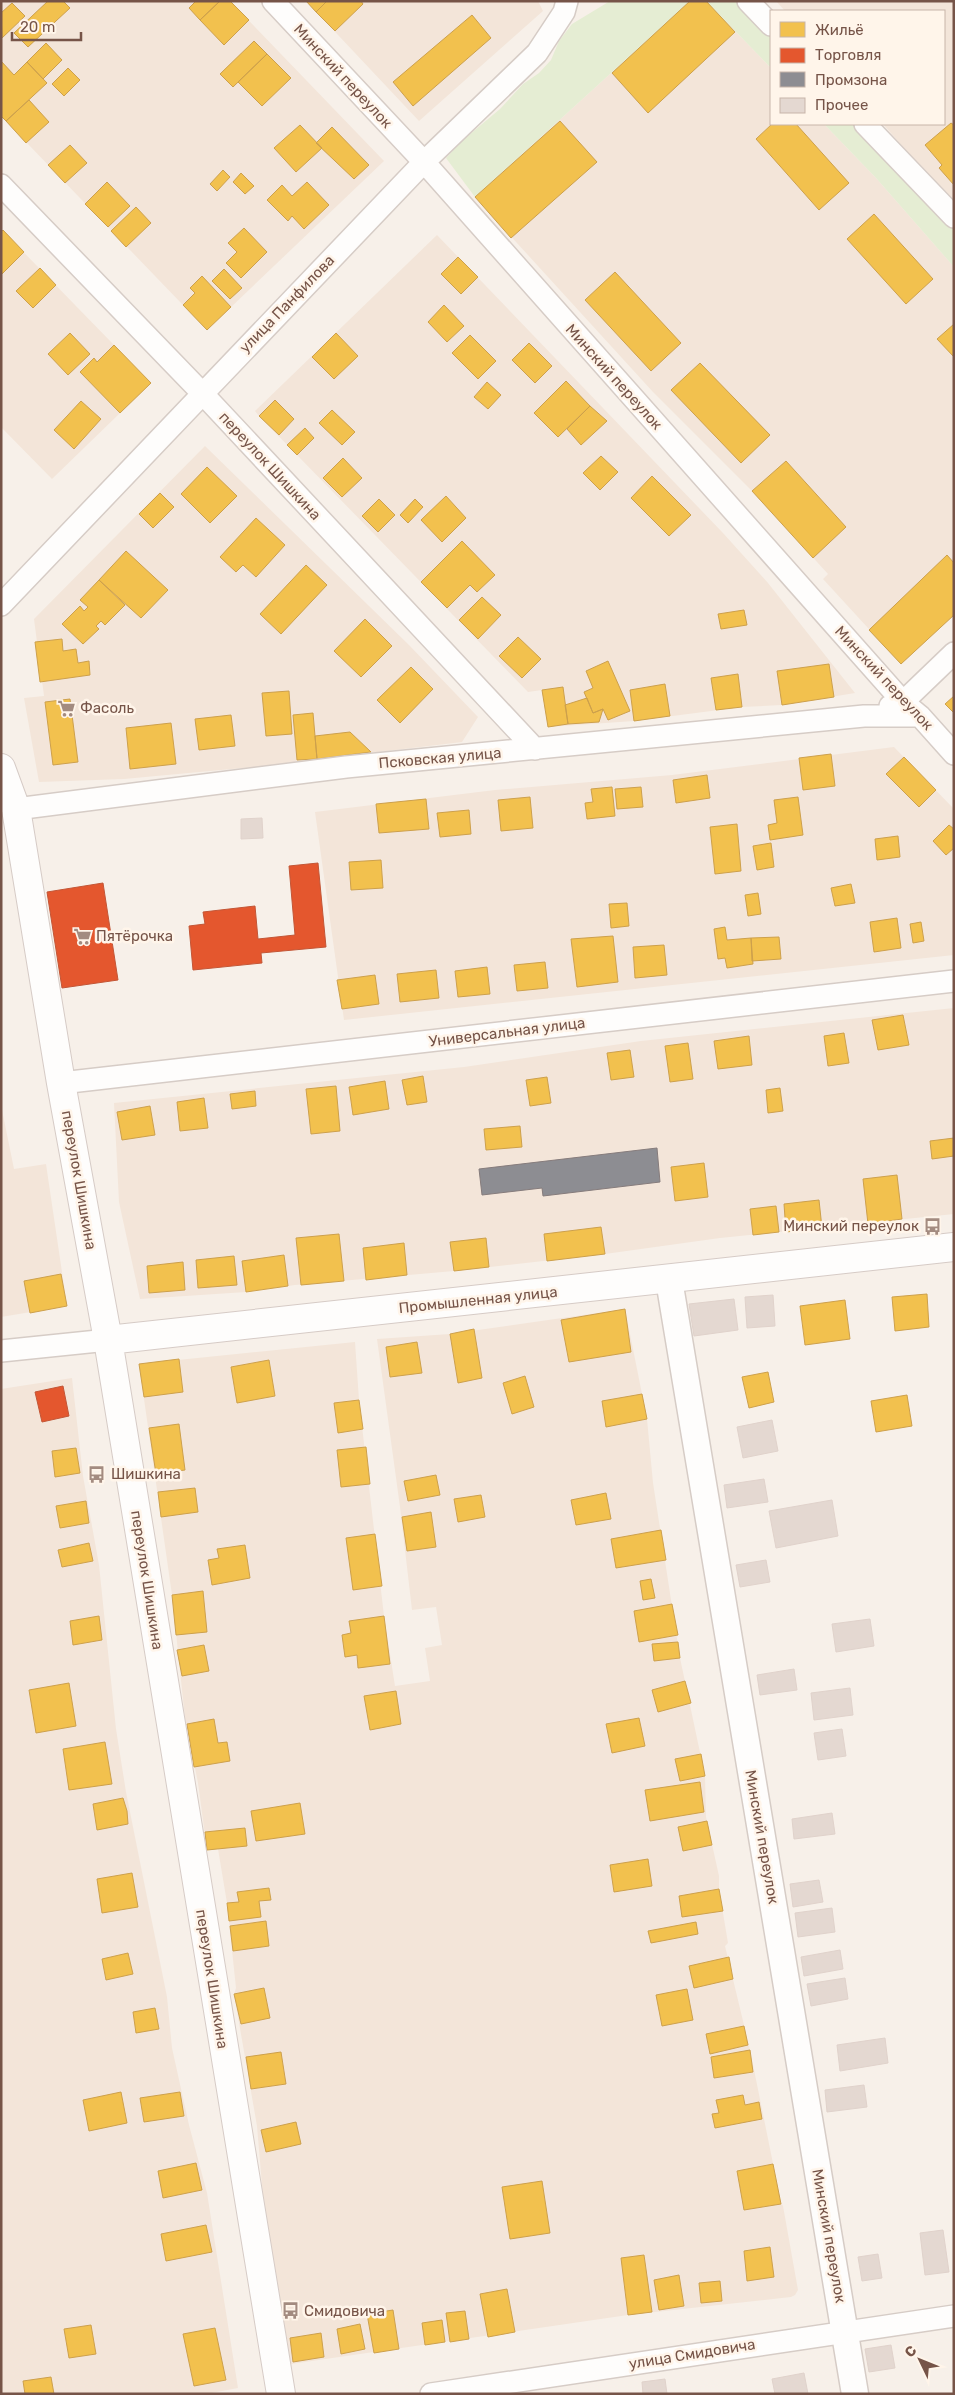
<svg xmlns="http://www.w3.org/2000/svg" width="955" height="2395" viewBox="0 0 955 2395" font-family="Rubik,sans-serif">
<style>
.residential{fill:#f3e5d9}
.green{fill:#e5edd3}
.homes{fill:#f2c14e;stroke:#cda04c}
.shops{fill:#e4572e;stroke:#c35636}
.industry{fill:#8d8d92;stroke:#867c7c}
.building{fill:#e4d8d1;stroke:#e0d2cb}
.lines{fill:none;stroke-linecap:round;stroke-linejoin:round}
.minor-casing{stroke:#d6ccc6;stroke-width:24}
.tertiary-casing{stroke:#d6ccc6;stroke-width:29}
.secondary-casing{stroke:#d6cbc6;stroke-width:30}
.minor{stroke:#fefdfc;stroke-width:21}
.tertiary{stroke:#fefdfc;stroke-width:26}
.secondary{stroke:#fefdfc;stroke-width:28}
.labels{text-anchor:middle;stroke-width:5;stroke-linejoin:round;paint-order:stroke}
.street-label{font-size:15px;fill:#765448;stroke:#fff5ea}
.poi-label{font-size:15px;fill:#765448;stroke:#fff5ea;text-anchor:start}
</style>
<rect width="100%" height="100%" fill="#f7f0e9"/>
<path class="residential" d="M1,1H230L384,161L207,330L1,116Z
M306,1H538L543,11L419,121Z
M690,1H706L771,68V124H824L876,178L954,267V615L901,664L823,579L828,574L752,491L653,392L475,197Z
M776,1H954V206L883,124H944V11H785Z
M1,229L151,383L52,479L1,427Z
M437,235L723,533L768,583L855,693L782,705L742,707L634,721L548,727L542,690L528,692L259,416L255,411Z
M205,446L409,645L478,717L462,742L253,767L124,779L39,782L24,698L44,696L34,619Z
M894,747L954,809V955L344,1020L315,812L495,790L672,775Z
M954,1008V1214L720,1238L605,1254L454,1271L295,1285L246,1292L140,1299L119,1202L114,1103L464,1067L641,1041Z
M1,1105L14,1169L46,1164L67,1306L1,1317Z
M625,1309L647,1419L653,1483L680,1658L705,1776L706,1817L719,1876V1889L728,1943L725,1946L750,2050L781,2203L783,2206L798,2290L795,2295L791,2297L628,2315L291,2364L263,2197L257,2126L234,1994L236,1988L227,1903L218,1849L207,1850L198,1783L185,1718L172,1595L139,1364L355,1342L359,1400L384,1616L395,1686L430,1681L425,1648L442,1645L436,1607L412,1610L400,1507L377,1339L450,1334Z
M72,1378L83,1476L99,1565L116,1729L126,1792L167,1997L172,2048L189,2125L207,2193L238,2388L206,2394H1V1389Z"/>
<path class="green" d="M610,1H690L475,197L446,158L463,140L500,109L523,84L539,73L551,60L559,41L572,24Z
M706,1H739L771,34V68Z
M824,124H854L954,229V267L876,178Z"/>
<path class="homes" d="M48,1H63L70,8L28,47L14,33Z
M196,1H220L200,20L189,8Z
M220,1H230L249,20L224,45L200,20Z
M306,1H327L316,12Z
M327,1H361L363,4L335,31L316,12Z
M690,1H706L735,32L648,113L612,73Z
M12,3L25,16L2,38L1,13Z
M472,15L491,38L413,106L393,82Z
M254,41L267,54L233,87L220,74Z
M46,43L62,60L43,79L27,62Z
M267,54L291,78L262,106L238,82Z
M1,61L14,75L27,62L47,83L6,121L1,116Z
M68,68L80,80L64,96L52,84Z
M29,100L49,122L26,143L6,121Z
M560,121L597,162L511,238L475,197Z
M951,123L954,125V185L939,168L942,165L925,145Z
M772,124H796L849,183L819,210L756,139Z
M300,125L322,148L296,172L274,148Z
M332,127L369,165L354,179L316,143Z
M70,145L87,163L65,183L48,165Z
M223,170L230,177L217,191L210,184Z
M241,173L254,186L245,194L233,182Z
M107,182L130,206L108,227L85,204Z
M307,182L329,205L304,229L292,216L288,221L267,200L282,185L292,196Z
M136,207L151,223L126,247L111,231Z
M874,214L933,279L906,304L847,239Z
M244,228L267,252L241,278L226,263L237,252L228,243Z
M3,230L24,252L1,275V232Z
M458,257L478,277L461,294L441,274Z
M40,268L56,285L33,308L16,291Z
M224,269L242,288L230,299L212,281Z
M615,272L681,343L651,371L585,300Z
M202,276L231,307L207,330L183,305L195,293L190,288Z
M444,305L464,326L447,342L428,322Z
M954,324V357L937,339Z
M70,333L90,354L68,375L48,354Z
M336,333L358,356L334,379L312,357Z
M470,335L496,361L478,379L452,353Z
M529,343L552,366L535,383L512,360Z
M114,345L151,383L120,413L80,372L94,358L97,362Z
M700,363L770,435L741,463L671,390Z
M566,381L590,406L558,437L534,413Z
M487,382L501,395L488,409L474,397Z
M275,400L294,419L279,435L259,416Z
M81,401L101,419L74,449L54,430Z
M590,406L607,421L581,445L567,429Z
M332,410L355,432L342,445L319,423Z
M305,428L314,438L297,455L287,445Z
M601,456L618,472L600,490L583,473Z
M343,458L362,478L342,497L323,478Z
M786,461L846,527L813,558L752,491Z
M207,467L237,496L210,523L181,494Z
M652,476L691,515L669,536L631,498Z
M160,493L174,507L153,528L139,514Z
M446,496L466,518L442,542L421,520Z
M379,499L395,515L378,532L362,516Z
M415,499L423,507L408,523L400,515Z
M256,518L285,545L256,577L243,565L236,572L220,557Z
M462,541L495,575L477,592L470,585L447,608L421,582Z
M126,551L168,590L141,618L99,580Z
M947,555L954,563V615L901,664L869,630Z
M306,565L327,585L281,634L260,614Z
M99,580L125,605L105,625L101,621L96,626L99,629L83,644L62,624L80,606L84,611L88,607L80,600Z
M482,597L501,615L478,639L459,620Z
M744,610L747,625L721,629L718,614Z
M365,619L392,646L361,677L334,651Z
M518,637L541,659L522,678L499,656Z
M62,639L63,651L76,649L78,663L89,661L90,675L40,682L35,642Z
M608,661L630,711L608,720L603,709L593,713L584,692L593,688L586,671Z
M829,664L834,697L782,705L777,671Z
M411,667L433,689L400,723L377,700Z
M738,674L742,707L716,710L711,678Z
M665,684L670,716L634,721L630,690Z
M563,687L568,724L548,727L542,690Z
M289,691L292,734L266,736L262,693Z
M954,696V713L945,704Z
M587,698L593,713L603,709L599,722L568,724L565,705Z
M70,699L78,762L53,765L45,702Z
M313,713L317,759L297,760L293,715Z
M231,715L235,746L199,750L195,719Z
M171,723L176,764L130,769L126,728Z
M350,732L371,752L317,759L315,736Z
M831,754L835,786L803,790L799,758Z
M904,757L936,790L919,807L886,774Z
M707,775L710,798L676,803L673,780Z
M612,787L615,816L587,819L585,803L593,802L591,789Z
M641,787L643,807L617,809L615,789Z
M530,797L533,828L501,831L498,800Z
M798,797L803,835L770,840L768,825L777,823L774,800Z
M426,799L429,829L379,833L376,804Z
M469,810L471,834L440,837L437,813Z
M737,824L741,871L715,874L710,827Z
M949,825L954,829V848L946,855L933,841Z
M898,836L900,857L877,860L875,839Z
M771,843L774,867L757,870L753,846Z
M381,860L383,888L351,890L349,862Z
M851,884L855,903L835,906L831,888Z
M758,893L761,914L748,916L745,895Z
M627,903L629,926L611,928L609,904Z
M897,918L901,948L874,952L870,922Z
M921,922L924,941L913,943L910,924Z
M725,927L727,940L751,938L753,964L727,968L725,958L718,959L714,929Z
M613,936L618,982L577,987L571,939Z
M779,937L781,959L752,961L751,938Z
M664,945L667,975L635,978L633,947Z
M545,962L548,988L517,991L514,965Z
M487,967L490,994L458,997L455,971Z
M436,970L439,998L400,1002L397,974Z
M375,975L379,1004L342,1009L337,980Z
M903,1015L909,1045L878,1050L872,1020Z
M844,1033L849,1063L828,1066L824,1036Z
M749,1036L752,1065L718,1069L714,1041Z
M688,1043L693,1079L670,1082L665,1046Z
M630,1050L634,1077L611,1080L607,1053Z
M423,1076L427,1102L407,1105L402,1080Z
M547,1077L551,1103L530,1106L526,1080Z
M385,1081L389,1109L353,1115L349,1087Z
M336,1086L340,1131L311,1134L306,1089Z
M780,1088L783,1111L768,1113L766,1090Z
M255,1091L256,1106L232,1109L230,1094Z
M204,1098L208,1128L180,1131L177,1102Z
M150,1106L155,1135L122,1140L117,1112Z
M520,1126L522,1147L486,1150L484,1129Z
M954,1138V1156L932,1159L930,1141Z
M704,1163L708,1197L675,1201L671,1167Z
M897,1175L902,1219L868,1224L863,1179Z
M819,1200L822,1228L786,1232L784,1204Z
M776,1206L779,1232L753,1235L750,1209Z
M601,1227L605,1254L547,1261L544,1234Z
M339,1234L344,1281L301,1285L296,1238Z
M486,1238L489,1267L454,1271L450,1242Z
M404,1243L407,1275L366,1280L363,1248Z
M284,1255L288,1286L246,1292L242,1261Z
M234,1256L237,1285L198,1288L196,1260Z
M183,1262L185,1290L149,1293L147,1266Z
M61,1274L67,1306L30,1313L24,1281Z
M927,1294L929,1327L895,1331L892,1297Z
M845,1300L850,1339L805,1345L800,1306Z
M625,1309L631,1352L569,1362L561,1320Z
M474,1329L482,1378L458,1383L450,1334Z
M417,1342L422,1373L390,1377L386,1347Z
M179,1359L183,1392L144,1397L139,1364Z
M269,1360L275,1396L237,1403L231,1367Z
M768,1372L774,1402L749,1408L742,1377Z
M525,1376L534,1407L512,1414L503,1383Z
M642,1394L647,1419L606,1427L602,1401Z
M907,1395L912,1426L876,1432L871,1401Z
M359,1400L363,1429L338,1433L334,1403Z
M179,1424L185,1470L156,1474L149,1428Z
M366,1447L370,1484L341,1487L337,1450Z
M76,1448L80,1473L55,1477L52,1451Z
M436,1475L440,1495L408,1501L404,1481Z
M195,1488L198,1512L161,1517L158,1492Z
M606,1493L611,1519L576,1525L571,1500Z
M481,1495L485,1517L458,1522L454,1499Z
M86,1501L89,1523L60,1528L56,1506Z
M431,1512L436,1547L407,1551L402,1517Z
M661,1530L666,1560L616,1568L611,1539Z
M375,1534L382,1586L353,1590L346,1538Z
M89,1543L93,1561L62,1567L58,1550Z
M245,1545L250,1578L212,1585L208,1560L219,1558L217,1549Z
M651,1579L655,1598L643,1600L640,1581Z
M203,1591L207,1632L176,1635L172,1595Z
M672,1604L678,1635L639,1642L634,1611Z
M99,1616L102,1640L73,1645L70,1621Z
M384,1616L390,1664L358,1668L357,1655L345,1657L342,1635L351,1633L349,1621Z
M678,1642L680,1658L654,1661L652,1644Z
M204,1645L209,1671L182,1676L177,1650Z
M685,1681L691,1703L658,1712L652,1690Z
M69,1683L76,1726L36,1733L29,1690Z
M396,1691L401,1724L370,1730L364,1696Z
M639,1718L645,1746L612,1753L606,1724Z
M214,1719L218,1743L227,1742L230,1761L194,1767L187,1724Z
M105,1742L112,1784L69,1790L63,1749Z
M701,1754L705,1776L680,1781L675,1759Z
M700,1782L704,1812L650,1821L645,1790Z
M123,1798L127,1811L128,1824L97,1830L93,1804Z
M300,1803L305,1834L256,1841L251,1811Z
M707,1821L712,1845L683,1851L678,1827Z
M245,1828L247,1846L207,1850L205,1832Z
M648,1859L652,1886L614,1892L610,1865Z
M132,1873L138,1907L102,1913L97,1879Z
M269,1888L271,1900L259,1901L261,1917L229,1921L227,1903L239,1902L237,1892Z
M719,1889L723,1911L682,1917L679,1896Z
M266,1921L269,1946L233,1951L230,1926Z
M696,1922L698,1934L651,1943L648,1931Z
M128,1953L133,1974L106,1980L102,1959Z
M729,1957L733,1979L694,1988L689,1966Z
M264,1988L270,2018L241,2024L234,1994Z
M687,1989L693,2020L662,2026L656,1995Z
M155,2008L159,2029L136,2033L133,2012Z
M744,2026L748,2045L710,2054L706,2034Z
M750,2050L753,2072L714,2078L711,2057Z
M281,2052L286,2084L251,2089L246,2057Z
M121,2092L127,2123L89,2131L83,2100Z
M180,2092L184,2116L144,2122L140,2098Z
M743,2095L745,2105L759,2102L762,2119L715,2128L712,2114L719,2113L716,2100Z
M296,2122L301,2144L266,2152L261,2130Z
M196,2163L202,2190L163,2198L158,2171Z
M773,2164L781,2204L744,2210L737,2171Z
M542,2181L550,2233L510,2239L502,2187Z
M206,2225L212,2252L166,2261L161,2234Z
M770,2247L774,2277L747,2281L744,2251Z
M644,2255L652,2312L628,2315L621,2258Z
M679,2275L684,2306L659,2310L654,2280Z
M720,2281L722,2301L701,2303L699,2283Z
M507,2289L515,2332L488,2337L480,2294Z
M393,2310L399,2349L374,2353L367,2314Z
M465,2311L469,2339L450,2342L446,2313Z
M442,2320L445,2342L425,2345L422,2323Z
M360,2324L365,2349L341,2354L337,2329Z
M91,2325L96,2354L69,2358L64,2329Z
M215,2328L226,2380L194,2386L183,2334Z
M321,2333L324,2357L293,2362L290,2338Z
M51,2377L54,2394H25L23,2381Z"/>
<path class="shops" d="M318,863L326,947L261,953L262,963L193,970L189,926L205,924L203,912L255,906L258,939L295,935L289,866Z
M103,883L118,980L62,988L47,892Z
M63,1386L69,1416L42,1422L35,1392Z"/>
<path class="industry" d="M657,1148L660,1182L543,1196L542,1188L482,1195L479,1169Z"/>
<path class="building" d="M262,818L263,838L241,839V819Z
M773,1295L775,1326L747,1328L745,1297Z
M734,1299L738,1330L694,1336L689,1304Z
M772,1420L778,1451L743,1458L737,1427Z
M764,1479L768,1502L727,1508L724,1485Z
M832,1500L838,1536L776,1548L769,1511Z
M766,1560L770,1582L740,1587L736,1565Z
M870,1619L874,1646L836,1652L832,1624Z
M794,1669L797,1690L760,1695L757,1675Z
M850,1688L853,1715L814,1720L811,1693Z
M842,1729L846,1756L818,1760L814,1733Z
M832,1813L835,1834L794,1839L792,1819Z
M819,1880L823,1902L793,1907L790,1884Z
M832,1908L835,1932L798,1937L795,1913Z
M840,1950L843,1969L804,1976L801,1957Z
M845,1978L848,1999L811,2006L807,1984Z
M885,2038L888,2063L840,2071L837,2045Z
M864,2085L867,2107L827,2112L825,2090Z
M943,2230L949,2272L925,2275L920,2233Z
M878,2254L882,2278L862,2281L858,2257Z
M891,2345L895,2368L869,2372L865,2349Z
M804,2373L808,2394H775L772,2379Z
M665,2379L667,2394H643L642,2382Z"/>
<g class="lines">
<defs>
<path id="minor" d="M273,1L424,162L903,702L920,716L954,754
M748,1L771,25
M865,124L954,217
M1,185L202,393L535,749
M1,605L424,162L537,53L564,12L567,1
M890,706L903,702L954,653
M16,809L346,767L864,716H920
M61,1083L954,981
M1,1351L108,1340
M431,2394L954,2316"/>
<path id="tertiary" d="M669,1280L855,2394"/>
<path id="secondary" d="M1,768L16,809L61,1083L108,1340L281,2394
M108,1340L954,1247"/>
</defs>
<use href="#minor" class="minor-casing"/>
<use href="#tertiary" class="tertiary-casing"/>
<use href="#secondary" class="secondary-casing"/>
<use href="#minor" class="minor"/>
<use href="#tertiary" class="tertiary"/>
<use href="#secondary" class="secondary"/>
</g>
<defs>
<symbol id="supermarket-bare" viewBox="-9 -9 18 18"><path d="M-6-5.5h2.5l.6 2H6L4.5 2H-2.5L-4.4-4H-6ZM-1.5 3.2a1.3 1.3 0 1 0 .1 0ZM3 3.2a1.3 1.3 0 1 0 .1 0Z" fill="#a38b80" stroke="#fff5ea" stroke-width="2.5" paint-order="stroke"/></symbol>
<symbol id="bus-bare" viewBox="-9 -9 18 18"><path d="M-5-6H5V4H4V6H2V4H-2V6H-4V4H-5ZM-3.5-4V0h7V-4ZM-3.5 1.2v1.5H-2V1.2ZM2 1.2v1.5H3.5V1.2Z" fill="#a38b80" stroke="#fff5ea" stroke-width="2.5" paint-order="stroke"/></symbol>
</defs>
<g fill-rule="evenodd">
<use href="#supermarket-bare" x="54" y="696" width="25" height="25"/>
<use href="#supermarket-bare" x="70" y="924" width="25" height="25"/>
<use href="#bus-bare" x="920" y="1214" width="25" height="25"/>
<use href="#bus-bare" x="84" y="1462" width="25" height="25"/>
<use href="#bus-bare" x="278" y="2298" width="25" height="25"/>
</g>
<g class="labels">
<g class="street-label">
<text transform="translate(343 76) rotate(47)" y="5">Минский переулок</text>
<text transform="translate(287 304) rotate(-46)" y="5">улица Панфилова</text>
<text transform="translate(614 377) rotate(48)" y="5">Минский переулок</text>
<text transform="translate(270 466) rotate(47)" y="5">переулок Шишкина</text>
<text transform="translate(884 678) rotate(47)" y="5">Минский переулок</text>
<text transform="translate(440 758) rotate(-5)" y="5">Псковская улица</text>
<text transform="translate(507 1032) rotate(-7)" y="5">Универсальная улица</text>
<text transform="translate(79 1180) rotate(80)" y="5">переулок Шишкина</text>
<text transform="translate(478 1300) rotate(-6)" y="5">Промышленная улица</text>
<text transform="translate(147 1580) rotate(81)" y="5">переулок Шишкина</text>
<text transform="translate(762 1837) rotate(80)" y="5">Минский переулок</text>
<text transform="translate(212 1979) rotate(81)" y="5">переулок Шишкина</text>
<text transform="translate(829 2236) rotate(80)" y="5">Минский переулок</text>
<text transform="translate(692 2354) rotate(-9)" y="5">улица Смидовича</text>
</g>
<g class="poi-label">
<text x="80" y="713">Фасоль</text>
<text x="96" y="941">Пятёрочка</text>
<text x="919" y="1231" text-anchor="end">Минский переулок</text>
<text x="111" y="1479">Шишкина</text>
<text x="304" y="2316">Смидовича</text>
</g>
</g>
<rect width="955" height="2395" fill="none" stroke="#765448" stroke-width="5"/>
<rect x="770" y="10" width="175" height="115" fill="#fff5ea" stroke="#c8b5a9"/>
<rect x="780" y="22" width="25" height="15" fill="#f2c14e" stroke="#c8b5a9"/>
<text x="815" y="35" font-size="15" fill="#765448">Жильё</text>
<rect x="780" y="48" width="25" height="15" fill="#e4572e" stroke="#c8b5a9"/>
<text x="815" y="60" font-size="15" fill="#765448">Торговля</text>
<rect x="780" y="72" width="25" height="15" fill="#8d8d92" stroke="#c8b5a9"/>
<text x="815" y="85" font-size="15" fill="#765448">Промзона</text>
<rect x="780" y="98" width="25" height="15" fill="#e4d8d1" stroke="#c8b5a9"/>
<text x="815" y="110" font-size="15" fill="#765448">Прочее</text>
<g transform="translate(920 2360) rotate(313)" stroke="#fff5ea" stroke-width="4" paint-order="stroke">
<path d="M0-4L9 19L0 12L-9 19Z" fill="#765448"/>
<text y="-8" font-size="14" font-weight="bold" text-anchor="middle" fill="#765448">С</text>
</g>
<path d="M12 32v8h69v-8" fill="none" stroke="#765448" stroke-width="2.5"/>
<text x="20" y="32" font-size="15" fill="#765448" stroke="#fff5ea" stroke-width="4" paint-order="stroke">20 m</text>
</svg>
